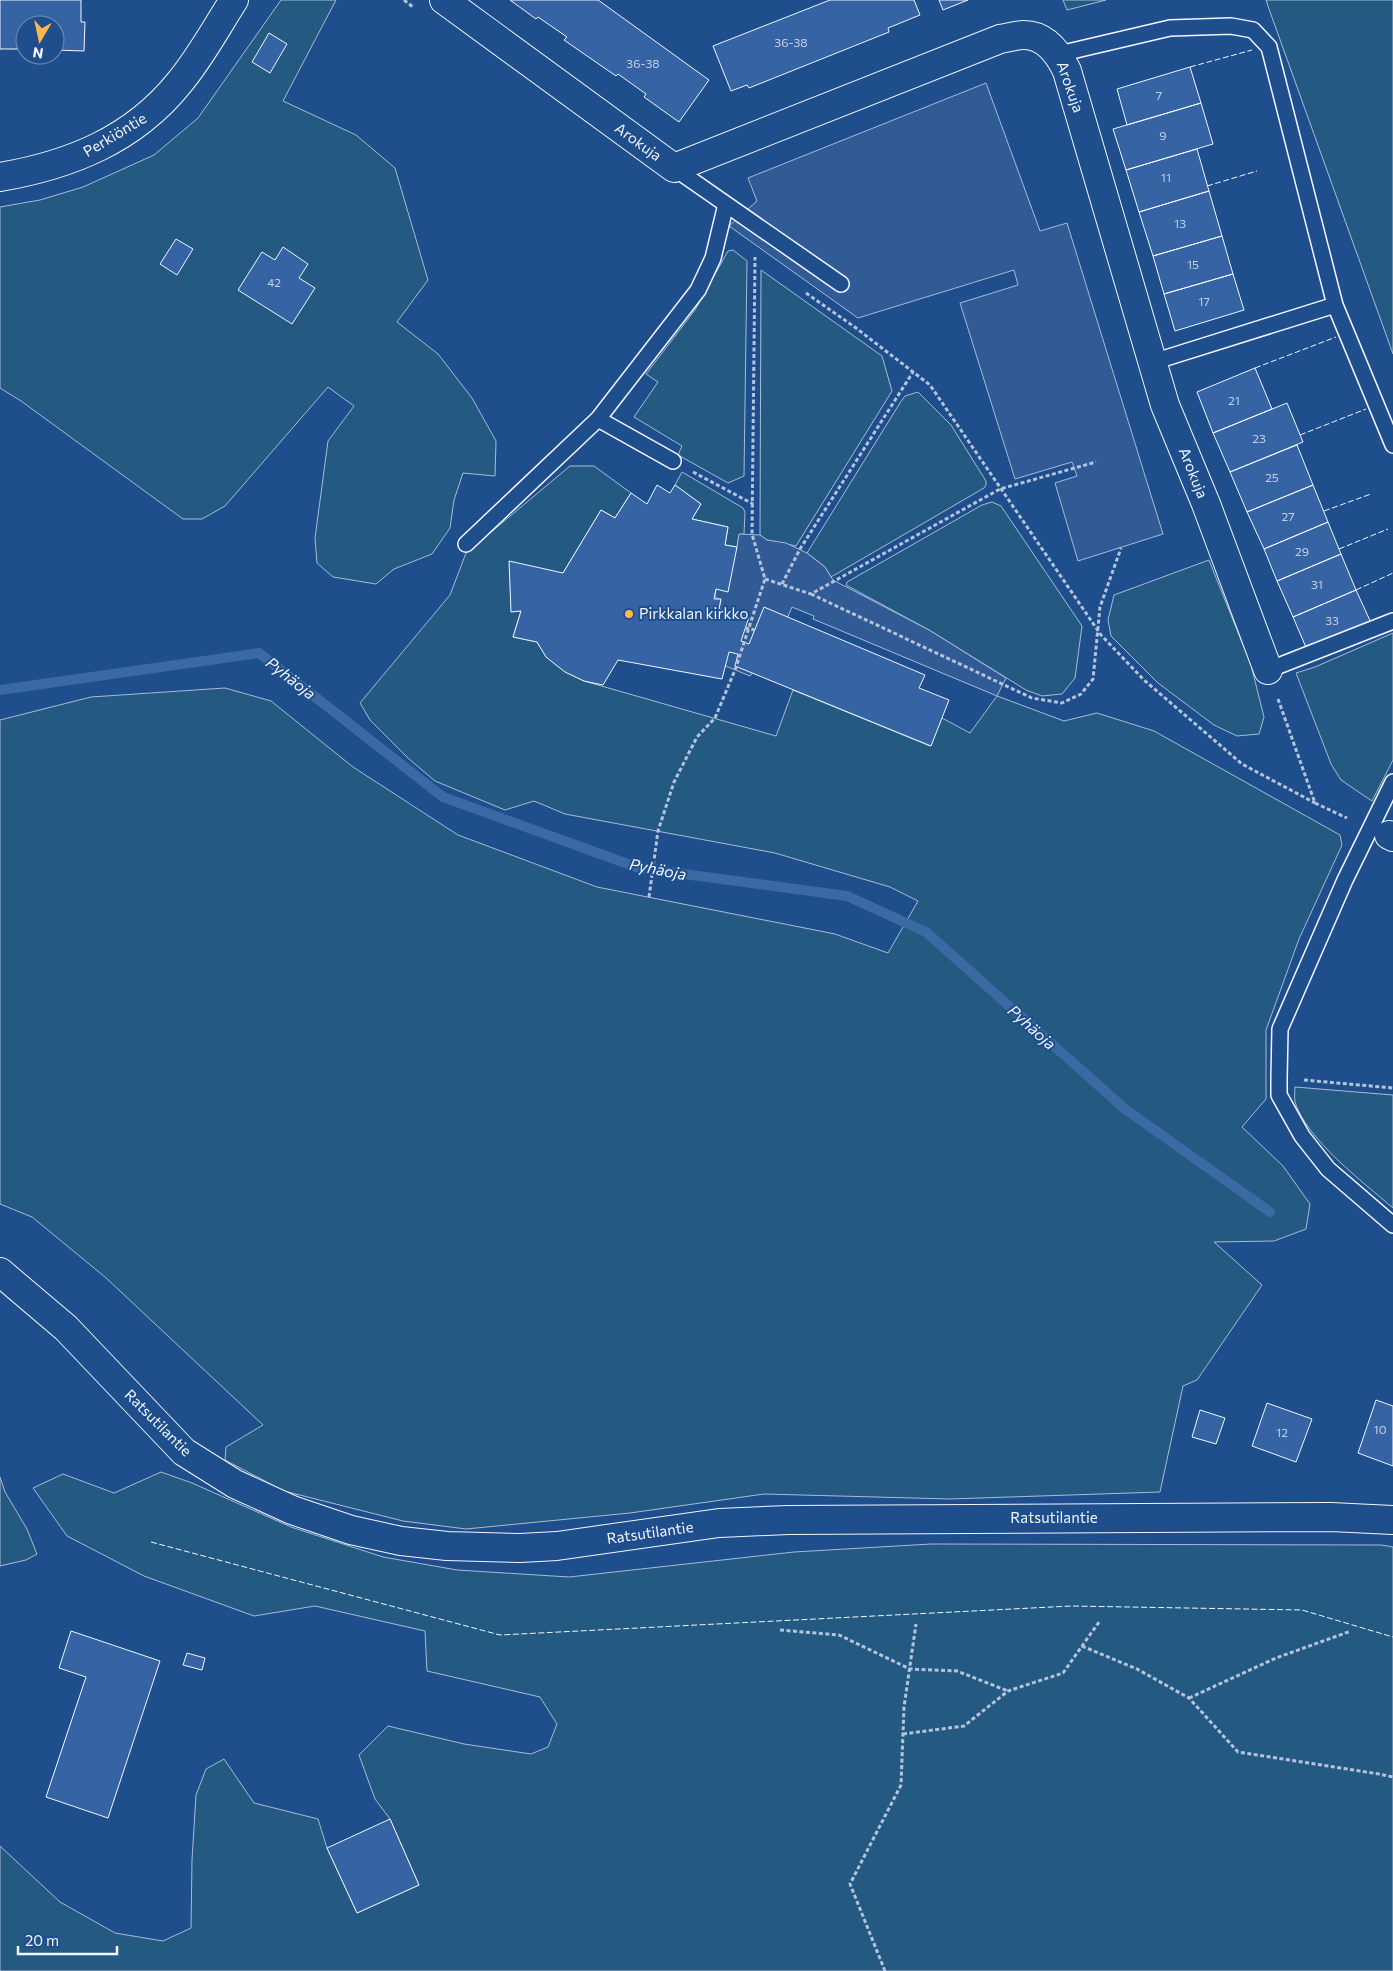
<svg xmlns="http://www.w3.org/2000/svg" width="1393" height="1971" viewBox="0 0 1393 1971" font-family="Commissioner,sans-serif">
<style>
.green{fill:#245a82;stroke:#a8bbd7}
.parking{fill:#305b95;stroke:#a8bbd7}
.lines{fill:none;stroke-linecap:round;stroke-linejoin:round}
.stream{stroke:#3b69a3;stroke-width:10}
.building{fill:#3563a3;stroke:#f2f6ff}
.lane-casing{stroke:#f2f6ff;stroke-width:18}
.street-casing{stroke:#f2f6ff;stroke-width:30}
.secondary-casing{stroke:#f2f6ff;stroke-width:30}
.path{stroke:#b3c4dc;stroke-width:3;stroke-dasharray:4 2.5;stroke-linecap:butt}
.lane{stroke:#1f4e8c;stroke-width:15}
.street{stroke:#1f4e8c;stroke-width:28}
.secondary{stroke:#1f4e8c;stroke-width:28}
.fence{stroke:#f2f6ff;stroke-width:1;stroke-dasharray:6 2.5;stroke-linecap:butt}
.poi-dot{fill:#ffb74d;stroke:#1f4e8c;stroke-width:2}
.labels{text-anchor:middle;stroke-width:4;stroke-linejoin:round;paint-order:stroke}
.number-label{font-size:12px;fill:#c3d1e8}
.street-label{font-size:15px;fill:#f2f6ff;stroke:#1f4e8c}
.poi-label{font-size:15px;fill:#f2f6ff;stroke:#1f4e8c;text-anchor:start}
.water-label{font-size:16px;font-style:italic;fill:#f2f6ff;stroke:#1f4e8c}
</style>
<rect width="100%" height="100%" fill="#1f4e8c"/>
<path class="green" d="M281,0H336L283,101L356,135L395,168L428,280L397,322L438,354L472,398L496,441L495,476L463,473L454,500L450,528L432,554L394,569L376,584L333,577L317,563L315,538L328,441L354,406L328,387L225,506L202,519H183L21,401L0,388V207L40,200L83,187L154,155L198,118Z
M1063,0H1106L1067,10Z
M1266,0H1393V354L1269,9Z
M733,250L747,261L744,476L728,483L678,455L682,446L634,417L658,382L646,374L695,310L728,251Z
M761,270L882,356L892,391L796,546L767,540L760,535Z
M918,392L951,425L986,481V485L984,488L831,577L825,567L807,553L900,403L905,396Z
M570,466H594L631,493L615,518L601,510L563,573L511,611H521L513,637L537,642C550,663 562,671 584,681L776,736L793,690L930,746L942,718L970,733L997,696L1064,721L1097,713L1154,731L1340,835L1342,845L1299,939L1266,1030V1099L1242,1127L1283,1166L1310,1204L1306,1229L1274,1241L1214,1242L1262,1285L1197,1380L1183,1386L1160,1492L950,1499L764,1494L630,1513L466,1529L403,1521L284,1491L225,1460L226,1447L263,1425L105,1277L32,1217L0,1204V720L91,697L225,688L271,701L353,767L458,835L597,887L835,934L888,953L918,901L890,887L775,853L565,814L534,801L505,810L435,781L409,759L370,720L360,703L450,595L466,553Z
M682,472L743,508L745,512L744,534L739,535L737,547L725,545L728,527L692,519L701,504L675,485Z
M992,502L1001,506L1082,626L1075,678L1062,694L1042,696L1026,690L929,630L846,585L847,582L982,505Z
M1209,560L1251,665L1264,717L1259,734L1237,736L1214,725L1158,683L1111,636L1108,620L1114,595Z
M1393,633V760L1372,801L1341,780L1331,764L1296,673L1315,667Z
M1295,1087L1393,1095V1208C1363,1182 1307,1140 1295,1102C1294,1097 1295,1091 1295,1087Z
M161,1472L192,1483L291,1527L383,1557L457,1570L569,1577L794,1552L931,1544L1381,1545L1393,1547V1971H0V1846L60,1902L115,1933L163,1941L191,1928L192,1860L196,1795L206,1769L224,1759L254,1803L318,1819L327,1848L357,1913L419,1885L390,1819L375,1799L359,1755L388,1726L464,1744L531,1754L548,1747L557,1724L540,1697L427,1671L425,1631L315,1606L254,1616L144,1576L67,1536L33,1488L63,1474L114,1493Z
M0,1477L5,1492L27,1529L37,1554L26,1560L0,1566Z"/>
<path class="parking" d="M986,83L1040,231L1067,223L1163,534L1078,561L1055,483L1077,476L1072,462L1015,479L960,303L1018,285L1014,270L858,318L729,226L757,201L748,178Z
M739,534L760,535L767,540L786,543L807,553L825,567L833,580L929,630L1006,678L997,696L813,619L814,616L792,607L774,649L750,676L723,665L715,624L721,600L715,597L716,589L737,547Z"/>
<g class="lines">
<path class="stream" d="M0,690L259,653L443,797L639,868L847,896L926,932L1125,1109L1270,1212"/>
</g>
<path class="building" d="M0,0H81V22H85L84,51L55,50V25H25V49H0Z
M510,0H598L709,80L679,122L644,97L646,94L618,74L616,76L564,40L567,37L538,17L536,19Z
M830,0H914L920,15L888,28L889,32L749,88L747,85L731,91L713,46Z
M939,0H968L943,10Z
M269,33L287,44L270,73L252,62Z
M1190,67L1201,103L1127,125L1117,89Z
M1201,103L1213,144L1126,170L1113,129Z
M1197,149L1209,191L1139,212L1126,170Z
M1209,191L1222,236L1153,256L1139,212Z
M1222,236L1233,274L1164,294L1153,256Z
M176,239L193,249L177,275L160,264Z
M283,247L308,264L299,278L315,288L292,324L238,290L262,252L275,260Z
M1233,274L1244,310L1175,331L1164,294Z
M1255,368L1272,409L1213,433L1197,392Z
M1287,403L1303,442L1230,472L1213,433Z
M1297,445L1313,485L1247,512L1230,472Z
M657,485L670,493L675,485L701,504L692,519L728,527L725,545L737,547L728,592L716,589L714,599H721L719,609L749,617L741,641L749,644L764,607L925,675L919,688L949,700L931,746L735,666L738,654L729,652L722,679L618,660L603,685L584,681L565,672L546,657L537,642L513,637L521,611L511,612L509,561L563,573L601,510L615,518L631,493L647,504Z
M1313,485L1328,522L1264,549L1247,512Z
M1328,522L1341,554L1277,581L1264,549Z
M1341,554L1356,590L1293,617L1277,581Z
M1356,590L1372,625L1308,652L1293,617Z
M1376,1400L1393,1406V1466L1358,1453Z
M1267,1403L1312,1419L1296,1462L1252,1446Z
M1200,1410L1225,1418L1216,1444L1192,1437Z
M71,1631L160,1661L108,1818L46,1797L86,1677L59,1668Z
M187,1653L205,1658L202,1670L183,1665Z
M390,1819L419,1885L357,1913L327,1848Z"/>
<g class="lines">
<defs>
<path id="lane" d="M1059,54L1170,28L1231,26L1253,30L1269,47L1335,305L1393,445
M674,168L841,284
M1153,362L1335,305
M598,419L673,461
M466,544L598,419L698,290L713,258L726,204
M1268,670L1393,621
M1393,782L1345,880L1280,1029L1279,1078V1095L1302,1136L1328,1169L1393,1225"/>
<path id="street" d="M444,0L674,168L1000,39C1008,38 1016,35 1024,35C1046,35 1059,54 1067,71L1165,405L1206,504L1268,670
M1389,835L1393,837
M0,1272L66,1328L184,1452L235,1484L292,1510L351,1530L401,1541L447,1546L520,1548L557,1546L719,1523L788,1520L1331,1517L1393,1520"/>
<path id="secondary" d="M0,177C70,165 133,140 179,83C200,58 216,28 234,0"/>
</defs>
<use href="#lane" class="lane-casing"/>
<use href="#street" class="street-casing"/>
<use href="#secondary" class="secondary-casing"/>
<path class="path" d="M404,0L413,7
M806,293L856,328L930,385L1101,635L1144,680L1242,764L1315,803
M693,472L753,504
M765,579L811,594L1000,489L1096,462
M782,584L800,549L913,372
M811,594L1032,698L1062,703L1081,694L1093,679L1100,607L1121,548
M745,628L755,630
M1278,699L1315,803L1347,818
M649,897L658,831L674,782L697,737L715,718L735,670L765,579L752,534L755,257
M1304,1080L1393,1088
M780,1630L839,1635L910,1669L957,1671L1008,1691
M1082,1646L1137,1669L1189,1698L1238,1752L1379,1774L1393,1777
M1189,1698L1276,1658L1351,1631
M903,1734L964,1726L1008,1691L1063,1673L1099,1622
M885,1971L850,1884L901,1785L904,1707L916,1624"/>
<use href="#lane" class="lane"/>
<use href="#street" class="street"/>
<use href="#secondary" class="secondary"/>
<path class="fence" d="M1190,67L1252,50
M1207,186L1257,171
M1255,368L1336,337
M1300,435L1366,409
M1324,511L1371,494
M1339,549L1388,529
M1356,590L1393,573
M151,1542L500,1635L1071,1606L1302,1610L1393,1637"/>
</g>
<circle class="poi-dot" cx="629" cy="614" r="5"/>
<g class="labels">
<g class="number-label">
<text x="791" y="47">36-38</text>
<text x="643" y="68">36-38</text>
<text x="1159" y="100">7</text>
<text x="1163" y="140">9</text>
<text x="1166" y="182">11</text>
<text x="1180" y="228">13</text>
<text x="1193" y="269">15</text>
<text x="274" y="287">42</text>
<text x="1204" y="306">17</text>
<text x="1234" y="405">21</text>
<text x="1259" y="443">23</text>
<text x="1272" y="482">25</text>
<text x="1288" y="521">27</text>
<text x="1302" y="556">29</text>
<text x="1317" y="589">31</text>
<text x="1332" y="625">33</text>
<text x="1380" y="1434">10</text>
<text x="1282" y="1437">12</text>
</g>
<g class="street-label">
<text transform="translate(1070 87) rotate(71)" y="5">Arokuja</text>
<text transform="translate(115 135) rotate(-31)" y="5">Perkiöntie</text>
<text transform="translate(638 142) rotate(36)" y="5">Arokuja</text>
<text transform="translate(1193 473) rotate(68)" y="5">Arokuja</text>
<text transform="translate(158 1423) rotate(45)" y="5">Ratsutilantie</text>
<text x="1054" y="1523">Ratsutilantie</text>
<text transform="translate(650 1533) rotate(-8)" y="5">Ratsutilantie</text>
</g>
<g class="poi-label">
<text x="639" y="619">Pirkkalan kirkko</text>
</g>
<g class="water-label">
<text transform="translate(291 678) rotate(38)" y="6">Pyhäoja</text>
<text transform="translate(658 869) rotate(11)" y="6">Pyhäoja</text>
<text transform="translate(1032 1027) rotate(42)" y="6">Pyhäoja</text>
</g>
</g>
<g transform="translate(40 40) rotate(189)"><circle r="24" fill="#1f4e8c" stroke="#7391ba"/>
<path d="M0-4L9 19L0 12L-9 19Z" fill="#ffb74d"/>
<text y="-8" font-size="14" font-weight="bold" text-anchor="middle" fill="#f2f6ff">N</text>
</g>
<path d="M18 1946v8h99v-8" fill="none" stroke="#f2f6ff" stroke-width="2.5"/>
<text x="25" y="1946" font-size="15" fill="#f2f6ff" stroke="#1f4e8c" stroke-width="4" paint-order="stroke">20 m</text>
</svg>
